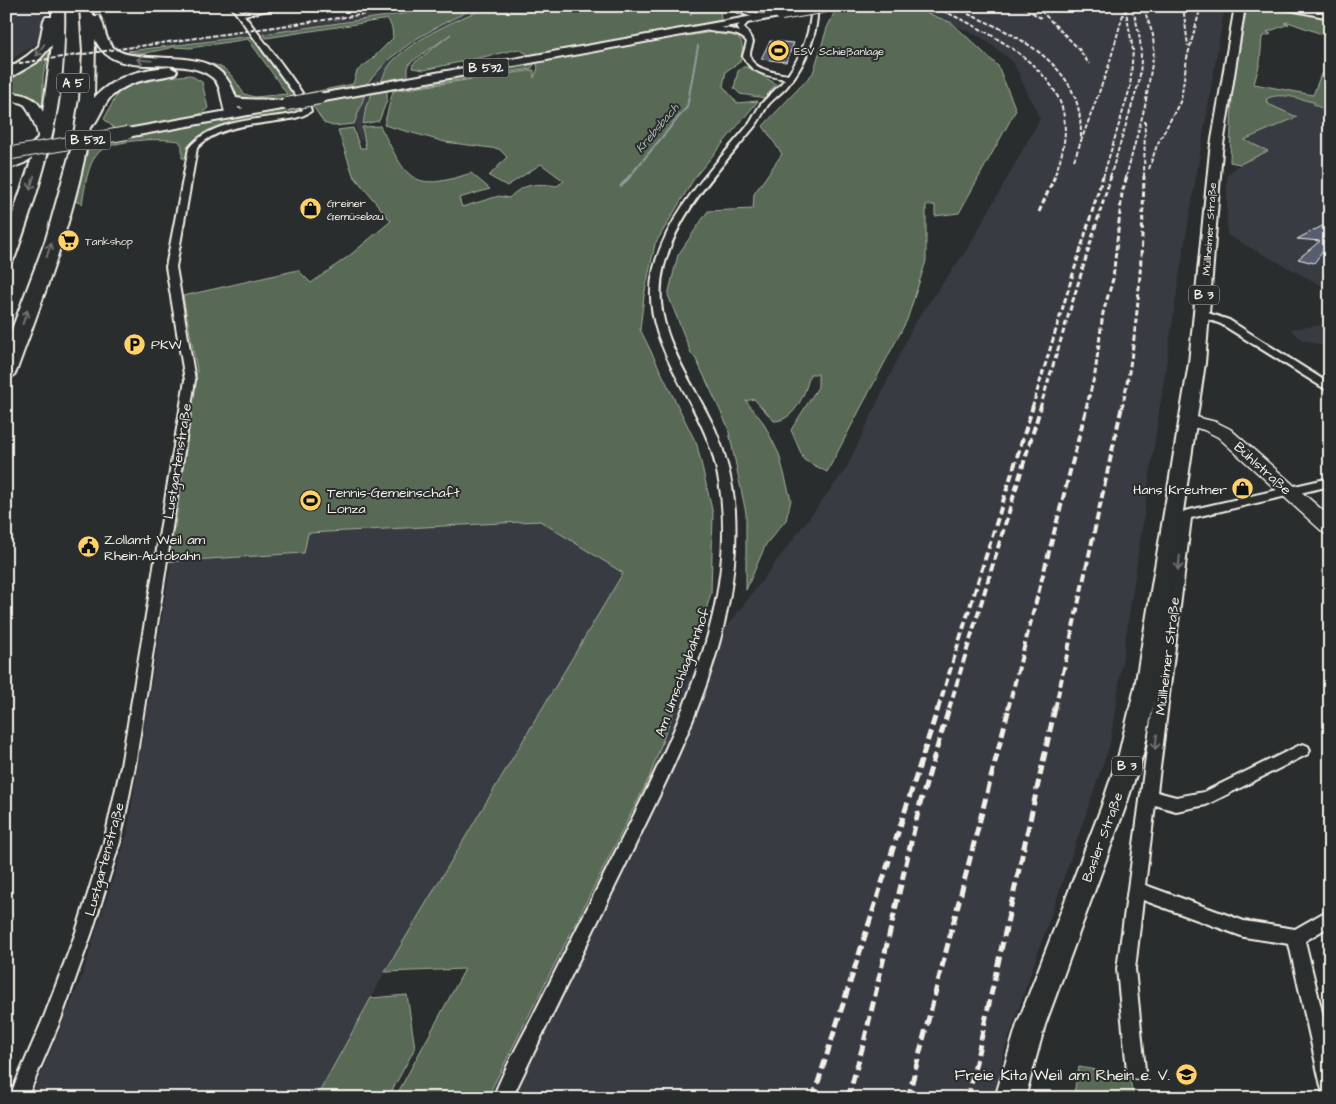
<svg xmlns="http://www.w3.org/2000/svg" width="1336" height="1104" viewBox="0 0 1336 1104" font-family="'Architects Daughter',sans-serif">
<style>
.built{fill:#383b42}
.green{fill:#586a54;stroke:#a6ae9e}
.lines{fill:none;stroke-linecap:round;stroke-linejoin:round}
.stream-far1{stroke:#8f9ca0;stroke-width:2}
.stream{stroke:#8f9ca0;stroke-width:3}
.building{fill:#575d6f;stroke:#f4f1e8}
.street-casing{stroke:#f4f1e8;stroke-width:4}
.secondary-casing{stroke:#f4f1e8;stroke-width:3}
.primary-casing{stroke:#f4f1e8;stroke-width:4}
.highway-casing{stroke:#f4f1e8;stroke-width:4}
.street{fill:#2a2d2e;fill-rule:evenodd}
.secondary{fill:#2a2d2e;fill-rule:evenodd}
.primary{fill:#2a2d2e;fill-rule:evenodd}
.highway{fill:#2a2d2e;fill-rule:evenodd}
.rail-far3{stroke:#f4f1e8;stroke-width:2;stroke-dasharray:4.5 2;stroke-linecap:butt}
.rail-far2{stroke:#f4f1e8;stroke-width:3;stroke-dasharray:5.5 3;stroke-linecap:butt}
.rail-far1{stroke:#f4f1e8;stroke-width:4;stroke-dasharray:8 4;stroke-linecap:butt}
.rail{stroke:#f4f1e8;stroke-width:5;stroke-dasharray:10 5;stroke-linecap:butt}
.primary-bridge-casing{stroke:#f4f1e8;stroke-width:14;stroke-linecap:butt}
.primary-bridge{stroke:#2a2d2e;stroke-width:12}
.oneway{stroke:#71726f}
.labels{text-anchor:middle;stroke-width:4;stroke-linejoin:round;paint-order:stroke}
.far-poi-label{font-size:11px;fill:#f4f1e8;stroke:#2a2d2e;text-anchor:start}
.far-street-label{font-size:11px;fill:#f4f1e8;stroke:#2a2d2e}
.shield{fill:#2a2d2e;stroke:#b7b6b0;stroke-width:1}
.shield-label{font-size:12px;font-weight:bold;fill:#f4f1e8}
.far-water-label{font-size:12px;font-style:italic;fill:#b0b9b8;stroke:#2a2d2e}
.poi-label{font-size:14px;fill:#f4f1e8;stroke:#2a2d2e;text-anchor:start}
.street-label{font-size:14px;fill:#f4f1e8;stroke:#2a2d2e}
.near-poi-label{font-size:16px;fill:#f4f1e8;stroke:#2a2d2e;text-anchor:end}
</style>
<rect width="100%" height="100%" fill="#2a2d2e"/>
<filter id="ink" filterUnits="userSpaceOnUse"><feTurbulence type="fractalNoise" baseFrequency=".02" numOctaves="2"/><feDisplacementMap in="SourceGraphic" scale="10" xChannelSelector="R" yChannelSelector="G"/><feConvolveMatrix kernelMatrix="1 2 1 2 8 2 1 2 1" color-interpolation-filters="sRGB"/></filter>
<g filter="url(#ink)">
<path class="built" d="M6,6H44V26L40,41L14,58L6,60Z
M414,6H462L263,34L138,47L6,66V63Z
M479,6H491L481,10L393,61L375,87L366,106L361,127L364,141L359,139L354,124L368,87L381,68L389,59L416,39L446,22Z
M910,6H1225L1179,278L1110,744L1004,1051L995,1098H487L649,778L684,684L846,469L914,324L968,248L1040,119L1013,62L984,39L931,13Z
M1281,96L1314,102V105L1330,111V290L1227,235V175L1240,164L1268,152L1243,141L1296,117L1268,104L1266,99Z
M1330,324V348L1301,339L1290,329Z
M540,521L623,573L385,972L316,1098H31L81,979L127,835L171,561L303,553L308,533Z"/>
<path class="green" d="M456,6H479L446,22L416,39L389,59L364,87L310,96L309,93L353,84L357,71L370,61L393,38L392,28L388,19L266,38L263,34Z
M491,6H720L721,20L530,56L519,49L424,70L412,68L413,64L451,34L410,63L408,68V77L381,82C384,75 387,67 393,61C415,38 461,17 491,6Z
M854,6H910L952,23L998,66L1016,110L959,213L935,216V205H926V261L907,320L827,472L804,460L791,430L818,387V374H810C806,391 796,421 774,421L754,399L746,401L763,422L779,454L791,500L786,520L766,544L746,590V513L728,427L696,359L691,353L668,295L678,255L708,211L753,209L754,194L782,154L763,126L813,73L827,28L836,9Z
M1247,6H1276L1330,17V37L1288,22L1284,23L1289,24L1267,32L1271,34L1262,37L1260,62L1254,84L1313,95L1321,74L1330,77V111L1314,105V102C1299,100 1282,91 1266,99L1268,104L1297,117L1244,140L1268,151L1240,164L1230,162L1232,95Z
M721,31C743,36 745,41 740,62L726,71L723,86L737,103L758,101L695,177L655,244L644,296L640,329L697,445L713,514L711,593L685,680L649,778L487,1098H395L465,969L385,972L623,573L540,521L308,533L304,553L161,562L165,536L175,527L197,370L183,296L298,270L311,283L349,256L391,221L353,175L338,130L353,128L360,148H366L362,127L380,126C407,177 409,194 471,173L490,189L459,198L462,207L499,196L509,198C523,183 538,183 557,186L564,181L541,164L507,186L489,176L507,157L499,149L445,142L384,125L393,91L534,70V78L538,68L536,62L531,69L387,91V100L379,121L363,124L366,106L373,92L648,41Z
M251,36L296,98L273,102L239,100C231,93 231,82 225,74C219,67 207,65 198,62C227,65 229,71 244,94L255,97L287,94L248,39L190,48L174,47L142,54L128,51Z
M48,49L50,50L43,76V104L39,105L6,94V77Z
M743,67H748L776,84L765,98L740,94L734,88L738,71Z
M190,75L202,82L208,108L202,113L192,117L116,130L104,119L121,87L168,77Z
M366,92L354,124L333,126L324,123L311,103Z
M301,106L303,108L298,112L289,115C265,120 211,125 194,140C188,145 188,151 187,158H182V146L179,141C160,138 114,139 99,152C87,163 85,189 82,204L73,200L87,145Z
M407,995L415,1048L388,1098H316L371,998Z
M1079,1067L1129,1076L1134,1098H1073Z"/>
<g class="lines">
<path class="stream-far1" d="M688,6L691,15
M629,177L687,107L698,46"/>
<path class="stream" d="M621,186L630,176"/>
</g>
<path class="building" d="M770,41L794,43L786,62L761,59Z
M1330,222V242L1314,263L1298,259L1320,241L1297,239Z"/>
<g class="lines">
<defs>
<path id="street" d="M231,6H237L241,12L273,6H289L244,15C255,30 311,99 311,111C302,118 289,119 277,121C250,125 216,127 197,148L176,267L195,380L135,766L120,842L92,932L61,1019L27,1098H9L44,1017L76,932L104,842L121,766L185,380L166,267L189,148C212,119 260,120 293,114L303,110L296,96Z
M735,6L750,12L772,16C761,22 743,14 732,9V7Z
M811,6H817C819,32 805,65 789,84C783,92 774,98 768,105C763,112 760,120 755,126C720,169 678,211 664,266C648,327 691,377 715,429C726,455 733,483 735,511C742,636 679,755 626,864C588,942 549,1020 512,1098H493C504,1070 519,1043 533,1016C563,956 594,895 624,835C660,764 695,692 713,615C725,562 728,504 712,452C693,391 637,336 654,268C669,210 714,167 750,123C754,117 757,109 762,103C769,95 778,88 785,79C769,76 750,73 743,56L747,42C737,28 714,36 702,28L705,26L731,29L740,32L737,27L744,20H748L749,21L744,27L753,42C752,46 750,50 750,54C750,70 777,73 788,75C801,56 812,30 811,6Z
M1202,311L1229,320L1330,384V392L1221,324L1199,316L1197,314Z
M1330,478V486L1191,518L1157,792L1176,797L1204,792L1298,746L1303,744L1308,746L1310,750L1308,754L1206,805L1176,811L1155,805L1145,885L1244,921L1295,929L1330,909V926L1305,941L1330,1045V1095L1323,1093L1321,1086L1289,944L1244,937L1143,900L1135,969L1145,1070L1142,1076L1136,1079L1130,1076L1127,1070L1117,969L1179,515L1185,511Z"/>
<path id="secondary" d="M1188,415L1216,422L1230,429L1330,517V534L1324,533L1218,437L1204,430L1182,424L1180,420L1182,416Z"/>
<path id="primary" d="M1235,6H1245L1222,151L1205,363L1157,687L1143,754L1125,808L1045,1025L1025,1098H995L1017,1025L1101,808L1119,754L1135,687L1189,363L1210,151Z
M1280,6H1302L1330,12V18L1285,9Z
M781,11L786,14L785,16L319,102L313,98L319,94Z
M283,101L287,102L289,105L287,108L127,137L121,133L127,129Z"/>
<path id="highway" d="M52,6H64C67,98 46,171 15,257L12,261L6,262V234L32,158L24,163L6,170V160C14,157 35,145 38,137C39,133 29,109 25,105C20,101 12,101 6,100V92C22,94 36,95 43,112L52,45L37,62L6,80V70L27,56L39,46L44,20L46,17H52Z
M80,6H92L93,16H99C105,25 104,37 111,45C117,53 129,55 139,56C178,61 222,50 236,98C252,101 269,98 285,102L287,105L285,108C271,112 253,110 238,107L240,114L238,117H228C220,106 224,88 213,78C182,51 114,84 95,39L94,98C114,76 141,69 170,67L177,71L175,74C151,80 133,78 112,96C103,103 98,124 90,127C77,211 45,292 16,372L13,376L6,378V345L46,239L72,146L80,99L83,52Z"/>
</defs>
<use href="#street" class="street-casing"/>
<use href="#secondary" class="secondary-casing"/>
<use href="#primary" class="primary-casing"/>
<use href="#highway" class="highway-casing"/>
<use href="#street" class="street"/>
<use href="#secondary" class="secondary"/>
<use href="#primary" class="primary"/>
<use href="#highway" class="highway"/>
<path class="rail-far3" d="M931,6C975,24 1057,63 1064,117C1067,138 1062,157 1054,177
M1021,6L1041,18
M1036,6L1079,49L1089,64
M1183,6L1188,46
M416,11L444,6
M968,14C1014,33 1075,63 1080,119C1081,127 1081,134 1081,142
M6,65L423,6
M1074,160L1108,68L1124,11
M1149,169L1157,145L1181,100L1187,58L1201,6
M1103,177L1130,88L1133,50L1125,6
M1110,177L1139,82C1143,54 1141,32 1131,6
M1126,177L1145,106L1154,52L1153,35L1143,6
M1144,177L1145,121"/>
<path class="rail-far2" d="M1039,212L1055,176
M1032,408L1103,176
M1040,408L1111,176
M1086,408L1095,374L1103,313L1113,279L1122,193L1127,176
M1122,408C1139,331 1142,254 1144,176"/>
<path class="rail-far1" d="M938,709L1033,406
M949,709L1041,406
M1008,709L1087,406
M1055,709L1122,406"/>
<path class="rail" d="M813,1098L938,708
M848,1098L864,1042L920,804L949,708
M908,1098L1009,708
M968,1098L1055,708"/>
<defs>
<path id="primary-bridge" d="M781,14L826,6
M287,104L319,98
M6,154L127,133"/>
</defs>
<use href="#primary-bridge" class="primary-bridge-casing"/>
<use href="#primary-bridge" class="primary-bridge"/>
</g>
<defs><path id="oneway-shaft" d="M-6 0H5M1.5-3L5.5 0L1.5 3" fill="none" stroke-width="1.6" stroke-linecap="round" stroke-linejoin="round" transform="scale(1.25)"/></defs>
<g class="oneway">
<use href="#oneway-shaft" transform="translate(40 50) rotate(127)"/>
<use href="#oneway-shaft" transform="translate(144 60) rotate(-175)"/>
<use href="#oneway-shaft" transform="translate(32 183) rotate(107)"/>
<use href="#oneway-shaft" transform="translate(49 250) rotate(-71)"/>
<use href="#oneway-shaft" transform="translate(25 317) rotate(-71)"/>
<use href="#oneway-shaft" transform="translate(1179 563) rotate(97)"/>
<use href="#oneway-shaft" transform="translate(1156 742) rotate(97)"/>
</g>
</g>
<defs>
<symbol id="stadium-disc" viewBox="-11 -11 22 22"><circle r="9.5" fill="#ffd166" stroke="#2a2d2e"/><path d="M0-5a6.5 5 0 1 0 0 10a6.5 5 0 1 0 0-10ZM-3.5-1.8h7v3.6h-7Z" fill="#111"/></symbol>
<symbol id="shop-disc" viewBox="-11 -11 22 22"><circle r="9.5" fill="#ffd166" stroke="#2a2d2e"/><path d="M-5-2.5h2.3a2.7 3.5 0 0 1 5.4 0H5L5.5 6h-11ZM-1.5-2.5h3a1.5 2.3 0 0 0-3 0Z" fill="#111"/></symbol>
<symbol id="supermarket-disc" viewBox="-11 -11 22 22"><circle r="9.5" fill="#ffd166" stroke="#2a2d2e"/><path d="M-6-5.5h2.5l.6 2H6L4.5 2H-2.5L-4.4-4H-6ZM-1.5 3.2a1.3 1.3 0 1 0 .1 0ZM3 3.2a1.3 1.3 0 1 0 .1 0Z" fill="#111"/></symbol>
<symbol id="parking-disc" viewBox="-11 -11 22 22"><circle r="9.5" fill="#ffd166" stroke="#2a2d2e"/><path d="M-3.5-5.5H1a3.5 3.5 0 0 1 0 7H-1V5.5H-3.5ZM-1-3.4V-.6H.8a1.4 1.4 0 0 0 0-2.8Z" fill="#111"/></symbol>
<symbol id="civic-disc" viewBox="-11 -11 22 22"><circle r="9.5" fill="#ffd166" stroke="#2a2d2e"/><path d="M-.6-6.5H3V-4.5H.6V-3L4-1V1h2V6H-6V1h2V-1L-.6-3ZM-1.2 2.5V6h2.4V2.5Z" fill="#111"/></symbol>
<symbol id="school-disc" viewBox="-11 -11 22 22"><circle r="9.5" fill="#ffd166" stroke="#2a2d2e"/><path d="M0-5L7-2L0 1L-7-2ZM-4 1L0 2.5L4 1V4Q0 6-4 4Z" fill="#111"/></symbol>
</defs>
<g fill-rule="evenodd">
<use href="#stadium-disc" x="766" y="38" width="25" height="25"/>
<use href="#shop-disc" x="298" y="196" width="25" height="25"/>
<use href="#supermarket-disc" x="56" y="228" width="25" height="25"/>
<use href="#parking-disc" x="122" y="332" width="25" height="25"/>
<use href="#shop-disc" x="1230" y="476" width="25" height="25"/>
<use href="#stadium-disc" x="298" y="488" width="25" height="25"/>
<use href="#civic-disc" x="76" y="534" width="25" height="25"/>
<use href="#school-disc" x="1174" y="1062" width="25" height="25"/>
</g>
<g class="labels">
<g class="far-poi-label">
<text x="794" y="55">ESV Schießanlage</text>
<text x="327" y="207">Greiner<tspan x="327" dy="13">Gemüsebau</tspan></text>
<text x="85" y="245">Tankshop</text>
</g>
<g class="far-street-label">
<text transform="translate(1209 229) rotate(-86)" y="4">Müllheimer Straße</text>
</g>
<g class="shield">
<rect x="463.5" y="58.5" width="45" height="19" rx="4"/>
<rect x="57" y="73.5" width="32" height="19" rx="4"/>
<rect x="65.5" y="130.5" width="45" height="19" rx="4"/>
<rect x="1189" y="285.5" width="30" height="19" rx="4"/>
<rect x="1112" y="756.5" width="30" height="19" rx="4"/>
</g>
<g class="shield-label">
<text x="486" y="72">B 532</text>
<text x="73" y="87">A 5</text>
<text x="88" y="144">B 532</text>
<text x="1204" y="299">B 3</text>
<text x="1127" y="770">B 3</text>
</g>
<g class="far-water-label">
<text transform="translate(657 128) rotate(-50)" y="4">Krebsbach</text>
</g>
<g class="poi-label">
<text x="151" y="349">PKW</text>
<text x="1227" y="494" text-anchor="end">Hans Kreutner</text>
<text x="327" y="497">Tennis-Gemeinschaft<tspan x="327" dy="16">Lonza</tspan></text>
<text x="104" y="544">Zollamt Weil am<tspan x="104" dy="16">Rhein-Autobahn</tspan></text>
</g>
<g class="street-label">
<text transform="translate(177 461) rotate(-81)" y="5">Lustgartenstraße</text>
<text transform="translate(1263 468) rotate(42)" y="5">Bühlstraße</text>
<text transform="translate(1167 656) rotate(-83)" y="5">Müllheimer Straße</text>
<text transform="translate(682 672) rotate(-70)" y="5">Am Umschlagbahnhof</text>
<text transform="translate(1102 837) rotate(-70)" y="5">Basler Straße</text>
<text transform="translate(104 859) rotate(-75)" y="5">Lustgartenstraße</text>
</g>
<g class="near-poi-label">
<text x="1170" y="1080">Freie Kita Weil am Rhein e. V.</text>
</g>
</g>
<rect width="1336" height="1104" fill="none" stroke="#2a2d2e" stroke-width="25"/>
<rect x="12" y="12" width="1311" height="1079" fill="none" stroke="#f4f1e8" stroke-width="2" filter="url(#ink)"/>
</svg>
